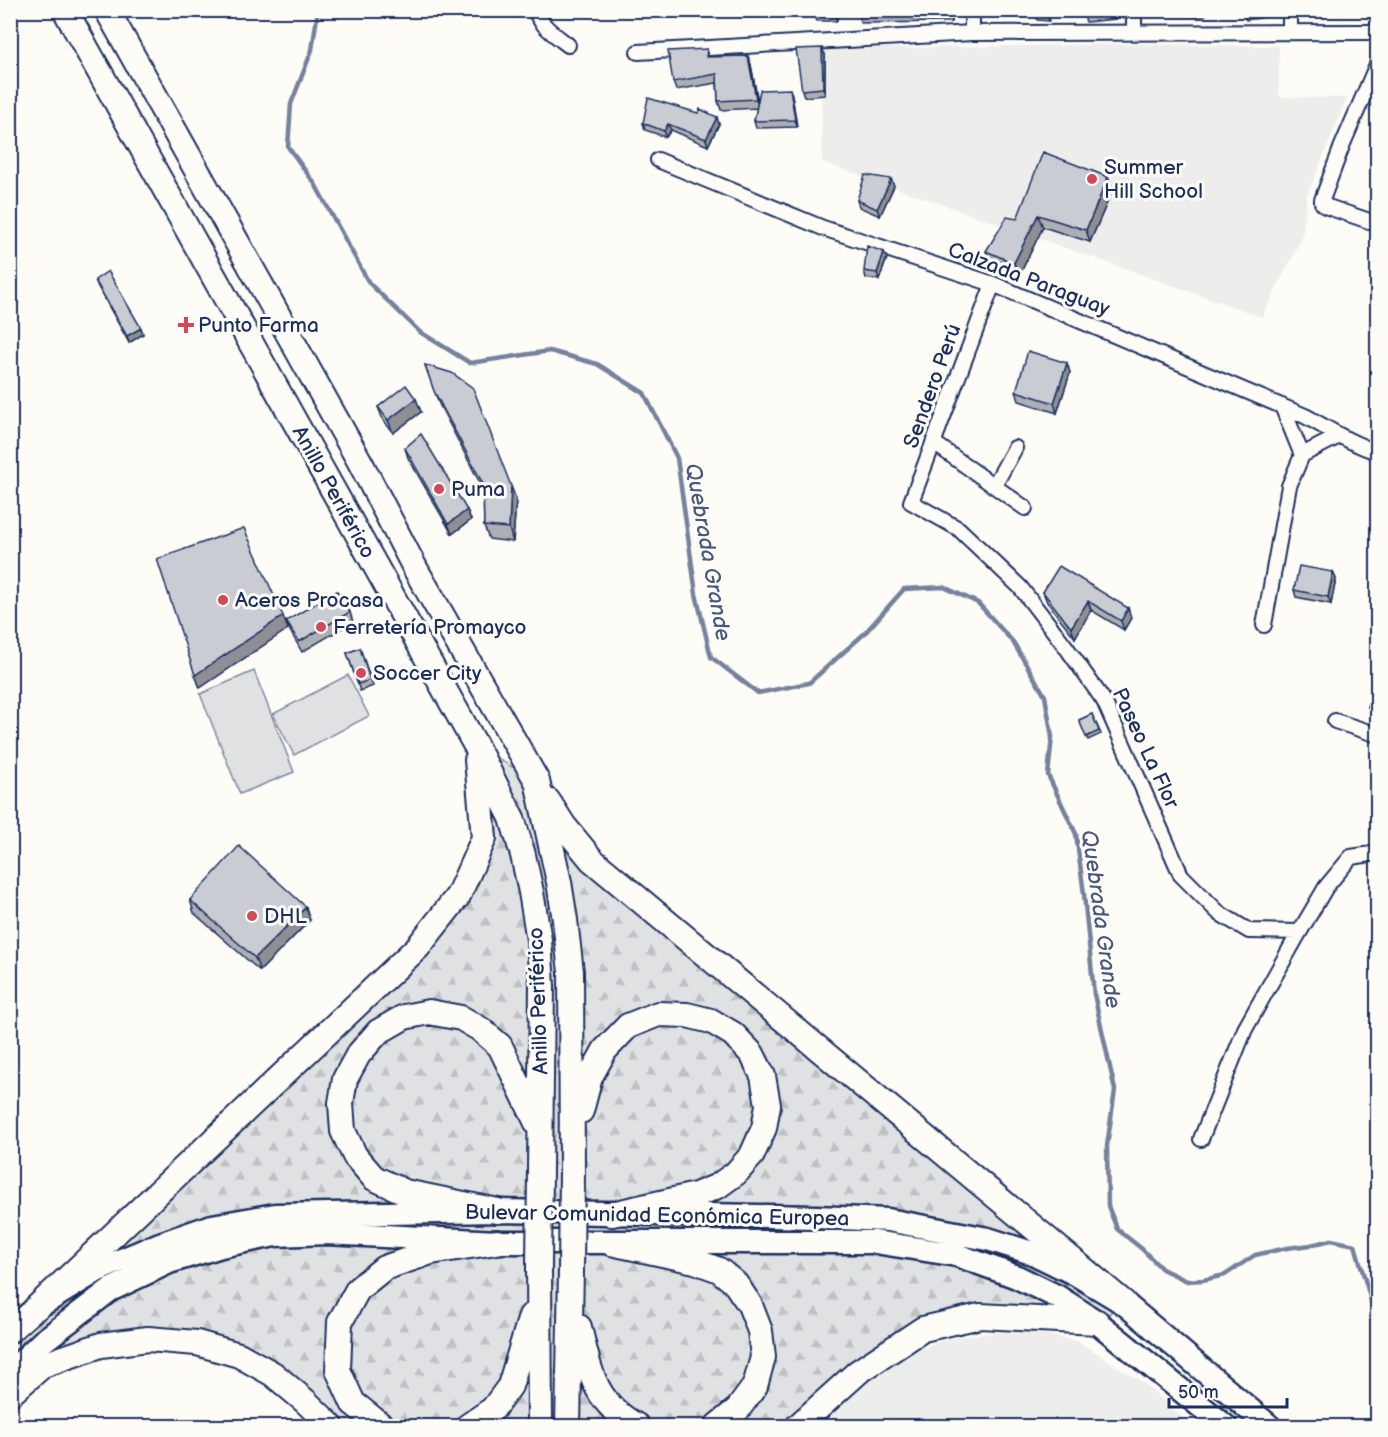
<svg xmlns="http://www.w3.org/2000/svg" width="1388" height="1437" viewBox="0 0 1388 1437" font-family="'Balsamiq Sans',sans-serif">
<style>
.built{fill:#edeeec}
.grass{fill:#e0e1e3;stroke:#7e88a0;stroke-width:1.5}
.forest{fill:url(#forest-firs);stroke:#7e88a0;stroke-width:1.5}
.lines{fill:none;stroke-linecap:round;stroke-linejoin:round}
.stream{stroke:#76819c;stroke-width:4.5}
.minor-casing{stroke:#1b2f5e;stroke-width:18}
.primary-casing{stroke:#1b2f5e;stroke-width:27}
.trunk-casing{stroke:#1b2f5e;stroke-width:28}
.minor{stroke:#fdfcf7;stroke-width:14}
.primary{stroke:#fdfcf7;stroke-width:22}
.trunk{stroke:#fdfcf7;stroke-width:24}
.trunk-bridge-casing{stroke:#1b2f5e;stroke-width:28;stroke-linecap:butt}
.trunk-bridge{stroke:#fdfcf7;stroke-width:24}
.wall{fill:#adafb5;stroke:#1b2f5e;stroke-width:1.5}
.shaded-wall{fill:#8d8f94;stroke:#1b2f5e;stroke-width:1.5}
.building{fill:#c9ccd3;stroke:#1b2f5e;stroke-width:1.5}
.poi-dot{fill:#d1495b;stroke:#fdfcf7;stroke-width:2}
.labels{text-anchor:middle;stroke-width:6;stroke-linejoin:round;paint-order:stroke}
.poi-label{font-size:21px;fill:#1b2f5e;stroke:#fdfcf7;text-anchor:start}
.street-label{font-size:21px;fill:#1b2f5e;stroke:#fdfcf7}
.water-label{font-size:22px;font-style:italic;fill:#49587d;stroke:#fdfcf7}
</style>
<defs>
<pattern id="forest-firs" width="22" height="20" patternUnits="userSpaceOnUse" patternTransform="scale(1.5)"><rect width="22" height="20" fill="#e0e1e3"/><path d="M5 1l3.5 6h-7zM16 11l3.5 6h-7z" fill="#c0c1c5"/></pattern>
</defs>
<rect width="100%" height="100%" fill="#fdfcf7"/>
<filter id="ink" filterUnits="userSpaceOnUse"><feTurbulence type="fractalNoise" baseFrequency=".0167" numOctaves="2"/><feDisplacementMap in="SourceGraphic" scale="12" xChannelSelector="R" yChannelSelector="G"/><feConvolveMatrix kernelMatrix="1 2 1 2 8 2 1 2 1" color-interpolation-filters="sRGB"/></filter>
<g filter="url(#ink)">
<path class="built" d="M1134,44L1279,46V97L1347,98L1307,196L1302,238L1262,317L822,162L821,49Z
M1017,1329L1078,1341L1145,1384L1192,1426H813L829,1411L902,1355L949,1338Z"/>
<path class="grass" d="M254,671L294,772L240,794L200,694Z
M348,675L369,716L294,755L273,714Z"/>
<path class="forest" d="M476,746L537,781L564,826L1124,1303L1097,1322L923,1329L798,1426H331L273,1374L148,1339L11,1390L10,1331L418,947L484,838Z"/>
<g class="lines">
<path class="stream" d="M318,10L312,50L291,104L288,147L315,184L369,283L420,332L470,363L550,351L597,364L644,393L677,458L696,594L711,657L758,693L809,683L865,633L904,589L944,587L978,603L1013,642L1045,696L1052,737L1048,775L1076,834L1084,894L1094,994L1115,1090L1107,1146L1108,1206L1117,1229L1142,1249L1162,1269L1187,1281L1203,1280L1225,1275L1255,1255L1287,1248L1311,1245L1331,1240L1355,1245L1378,1325"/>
<defs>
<path id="minor" d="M535,10C541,26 555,35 568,45
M1134,10V33
M1290,10V32
M972,33V10
M638,52L972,33L1378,32
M1378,62L1342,146L1322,200V203L1325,206L1378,224
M658,160L823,228L993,284L1305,416C1329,429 1351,444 1378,452
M993,284L911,502L959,529L1020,587L1066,647L1104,701L1181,875L1219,913L1249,931L1299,932
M1282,406L1302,455
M934,443L1025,508
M994,486L1015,448
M1264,625L1289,486L1302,455L1339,436
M1335,721L1378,735
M1201,1139L1245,1029L1296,938L1326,887L1351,857L1378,853"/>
<path id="primary" d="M10,1331L36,1308L98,1270L160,1244L212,1226L275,1215L498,1211L816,1217L888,1220L988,1239L1035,1254L1074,1273L1124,1303L1269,1426
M10,1373L42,1342L110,1290L169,1262L221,1246L275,1235L327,1233L497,1242H875L957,1255L1017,1277L1058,1297L1097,1322L1225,1426"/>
<path id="trunk" d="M65,10L476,746L512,818L523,855L531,892L539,940L542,986L540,1170
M107,10L360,462L416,570L537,781L559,882L565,920L571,972L572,1171
M548,801L564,826L592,860L1124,1303
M581,1111L590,1077L605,1050L628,1026L658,1014L687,1015L711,1021L733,1034L752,1054L763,1076L768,1105L764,1128L752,1155L736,1173L718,1186L696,1195L612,1214
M498,1211L405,1192L374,1178L355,1156L343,1131L341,1103L345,1079L358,1055L378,1032L404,1017L429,1012L461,1018L480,1029L500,1046L538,1125
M611,1243L695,1261L719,1270L735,1283L750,1305L760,1331L763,1357L755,1386L738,1409L717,1426
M539,1267L540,1426
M36,1308L418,947L458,896L484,838L477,760
M579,1327C590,1372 594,1403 637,1426
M10,1394L43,1365L101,1345L148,1339L197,1343L239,1355L273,1374L305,1401L331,1426
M382,1426L353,1403L338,1370L340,1322L358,1289L384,1268L431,1252L497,1242
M468,1426L493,1409L510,1386L531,1316
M568,1426L571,1270
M798,1426L858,1372L923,1329L980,1316L1097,1322"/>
</defs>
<use href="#minor" class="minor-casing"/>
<use href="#primary" class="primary-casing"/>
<use href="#trunk" class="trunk-casing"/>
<use href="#minor" class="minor"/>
<use href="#primary" class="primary"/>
<use href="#trunk" class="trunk"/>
<defs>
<path id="trunk-bridge" d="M539,1267L540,1170
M571,1270L572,1171"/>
</defs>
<use href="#trunk-bridge" class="trunk-bridge-casing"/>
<use href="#trunk-bridge" class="trunk-bridge"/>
</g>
<path class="wall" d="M814,10H837V21H817L814,15Z
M859,10H952V22L861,23L859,16Z
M1050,10L1049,21L1037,20L1035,13Z
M1082,10H1116V19L1086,22Z
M1143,10H1205V16H1186L1185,14L1144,15Z
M1243,10H1272V16L1246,20L1243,14Z
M1303,10H1348V14L1303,12Z
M707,49L709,57L748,56L751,65L758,102L792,95L797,127L756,128L754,121L757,108L721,110L718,101L717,83L676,90L673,82Z
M825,55V95L804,97L802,90Z
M643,123L719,124L708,146L671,130L666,137L645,130Z
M891,179L894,186L880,216L859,207L857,200Z
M1113,189L1090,242L1043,227L1019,276L990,263L986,251L1017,219Z
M884,252L887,258L879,280L866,278L864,271Z
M95,280L141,328L143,334L129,343L98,287Z
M1067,363L1070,373L1057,413L1019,401L1016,391Z
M425,365L516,499L513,542L489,539L484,526L483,489L439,404Z
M416,399L421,412L393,433L383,420L378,407Z
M405,448L467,510L471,520L452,534L408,458Z
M1333,572L1336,579L1331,604L1296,597L1294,590Z
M1043,592L1128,608L1131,618L1124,630L1091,610L1075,638L1047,602Z
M350,612L353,622L302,652L290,631L286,621Z
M360,648L373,686L360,691L347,653Z
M1377,692V715L1371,713L1368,707Z
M1092,714L1101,734L1088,740L1079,720Z
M190,900L310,920L260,971L194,913Z"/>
<path class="shaded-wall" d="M835,10H837V21L835,15Z
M950,10H952V22L950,16Z
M1047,10H1050L1049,21L1046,14Z
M1112,10H1116V19Z
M822,48L825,55V95L823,88Z
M748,56L751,65L759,108L756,99Z
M790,89L792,95L797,127L795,120Z
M717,117L719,124L708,146L706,139Z
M668,124L671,130L666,137L664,131Z
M1108,177L1113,189L1090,242L1086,230Z
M891,179L894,186L880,216L877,209Z
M1038,215L1043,227L1019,276L1014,263Z
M884,252L887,258L879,280L877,273Z
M141,328L143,334L129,343L127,336Z
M1067,363L1070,373L1057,413L1054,403Z
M416,399L421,412L393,433L388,420Z
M511,486L516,499L513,542L509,528Z
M467,510L471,520L452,534L448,524Z
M1333,572L1336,579L1331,604L1328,597Z
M1088,601L1091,610L1075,638L1071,628Z
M1128,608L1131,618L1124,630L1121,621Z
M283,616L288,629L200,688L195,675Z
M306,907L310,920L260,971L255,958Z"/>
<path class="building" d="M814,10H835V15H814Z
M859,10H950V16H859Z
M1035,10H1047L1046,14L1035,13Z
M1082,10H1106L1083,13Z
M1243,10H1265L1243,14Z
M822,48L823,88L802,90L796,49Z
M707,49L706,57L748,56L756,99L718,101L717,74L673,82L668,51Z
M790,89L795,120L754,121L760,90Z
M648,98L698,113L700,109L717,117L706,139L668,124L664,131L643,123Z
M1043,152L1108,177L1086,230L1038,215L1014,263L986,251L1007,217L1017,219Z
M865,175L891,179L877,209L857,200Z
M867,246L884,252L877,273L864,271Z
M108,271L141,328L127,336L95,280Z
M1028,351L1067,363L1054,403L1016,391Z
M425,365L452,373L473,388L511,486L509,528L484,526L483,484L434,391Z
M406,385L416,399L388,420L378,407Z
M421,434L467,510L448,524L405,448Z
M244,528L283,616L195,675L157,559Z
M1059,566L1128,608L1121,621L1088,601L1071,628L1043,592Z
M1299,566L1333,572L1328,597L1294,590Z
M337,591L350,612L299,642L286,621Z
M360,648L370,680L358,684L347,653Z
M1372,691L1377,692V709L1368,707Z
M1092,714L1099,731L1086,737L1079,720Z
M239,846L306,907L255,958L190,900Z
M28,1421L41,1426H25Z"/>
</g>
<g class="poi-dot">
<circle cx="1092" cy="179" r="6"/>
<path d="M183 316h6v6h6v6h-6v6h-6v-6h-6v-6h6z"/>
<circle cx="439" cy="489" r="6"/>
<circle cx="223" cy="600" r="6"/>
<circle cx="321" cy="627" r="6"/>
<circle cx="361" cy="673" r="6"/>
<circle cx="252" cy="916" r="6"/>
</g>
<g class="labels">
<g class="poi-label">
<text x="1104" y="174">Summer<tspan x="1104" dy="24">Hill School</tspan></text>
<text x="198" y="332">Punto Farma</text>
<text x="451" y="496">Puma</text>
<text x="235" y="607">Aceros Procasa</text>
<text x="333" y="634">Ferretería Promayco</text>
<text x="373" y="680">Soccer City</text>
<text x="264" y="923">DHL</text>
</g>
<g class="street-label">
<text transform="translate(1029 279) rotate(21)" y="7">Calzada Paraguay</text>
<text transform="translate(932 386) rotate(-70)" y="7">Sendero Perú</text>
<text transform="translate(334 492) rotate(61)" y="7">Anillo Periférico</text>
<text transform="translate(1146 748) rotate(65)" y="7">Paseo La Flor</text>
<text transform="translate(538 1001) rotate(-92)" y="7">Anillo Periférico</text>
<text transform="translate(657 1215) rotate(1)" y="7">Bulevar Comunidad Económica Europea</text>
</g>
<g class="water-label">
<text transform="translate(709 552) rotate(80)" y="8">Quebrada Grande</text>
<text transform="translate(1102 919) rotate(82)" y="8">Quebrada Grande</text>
</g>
</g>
<rect width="1388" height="1437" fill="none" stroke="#fdfcf7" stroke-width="36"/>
<rect x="18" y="18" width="1352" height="1401" fill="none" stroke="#1b2f5e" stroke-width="2" filter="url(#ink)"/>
<path d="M1169 1398v9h118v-9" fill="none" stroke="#1b2f5e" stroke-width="3"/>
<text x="1178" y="1398" font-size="18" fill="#1b2f5e" stroke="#fdfcf7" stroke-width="4.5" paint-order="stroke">50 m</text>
</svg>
